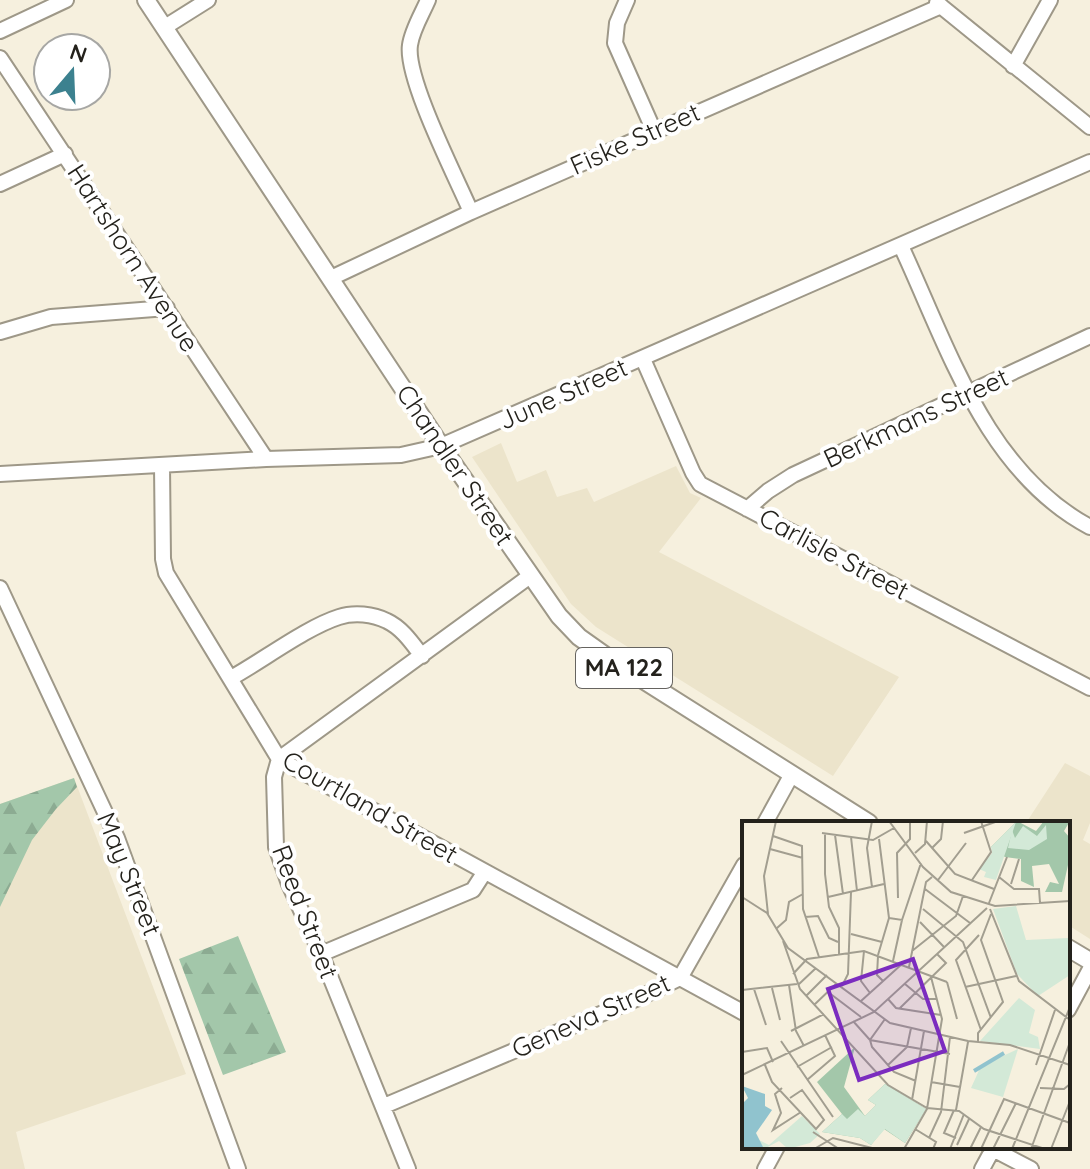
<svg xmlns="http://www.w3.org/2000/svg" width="1090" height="1169" viewBox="0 0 1090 1169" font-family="Quicksand,sans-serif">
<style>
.built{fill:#ece4cb}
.forest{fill:url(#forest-firs)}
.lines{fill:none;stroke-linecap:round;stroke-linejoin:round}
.minor-casing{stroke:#9e9888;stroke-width:18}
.major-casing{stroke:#9e9888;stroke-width:20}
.minor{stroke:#fff;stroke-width:14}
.major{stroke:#fff;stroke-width:16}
.labels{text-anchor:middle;stroke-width:8;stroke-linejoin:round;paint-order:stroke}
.shield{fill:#fff;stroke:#666460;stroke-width:2}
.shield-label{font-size:24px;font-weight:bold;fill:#24221c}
.street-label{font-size:26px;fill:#24221c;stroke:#fff}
.inset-river{fill:none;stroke:#90c3ce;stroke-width:4}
.inset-road{fill:none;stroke:#a29e90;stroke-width:2}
.view{fill:#7b2cbf;fill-opacity:0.15;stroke:#7b2cbf;stroke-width:4}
.inset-edge{fill:none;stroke:#24221c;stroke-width:4}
</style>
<defs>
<pattern id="forest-firs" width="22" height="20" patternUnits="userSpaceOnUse" patternTransform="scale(2)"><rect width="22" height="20" fill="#a3c7aa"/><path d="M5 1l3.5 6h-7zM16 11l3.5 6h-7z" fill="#8cab92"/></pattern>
</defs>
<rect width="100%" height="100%" fill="#f6f0de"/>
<path class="built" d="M501,443L517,482L546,470L557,497L587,488L594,502L676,466L690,493L701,498L659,552L899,677L833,776L596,627L571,604L472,457Z
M1065,763L1090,776V823L1083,840L1090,844V939L1068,925V823H1026Z
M74,778L186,1074L16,1132L25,1169H0V804Z"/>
<path class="forest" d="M74,778L77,787L56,809L32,840L0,907V804Z
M238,936L286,1052L223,1075L179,959Z"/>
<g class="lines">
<defs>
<path id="minor" d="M428,0C422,14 412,30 410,45C405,78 456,177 471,212
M627,0L617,23L615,43L654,131
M937,3L1090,127
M165,27L208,0
M0,31L66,0
M0,58L266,459
M1013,66L1050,0
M0,184L65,154
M901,246C948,347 986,472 1090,527
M331,278L471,212L941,6
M0,332L51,317L167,308
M643,359L693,473L700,484L1090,688
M162,466L163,559L166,573L279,759L744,1013
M0,474L266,459L401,455L441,446L1090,162
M747,509L768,491L793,475L1090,336
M0,588L117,838L238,1169
M231,678C262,661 307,627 339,617C354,612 373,614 387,621C402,628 412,643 422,656
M765,823L792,774
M321,954L473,890L484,873
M1068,1010L1090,969
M384,1106L643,996L680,978L744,865
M989,1147L1031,1169
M408,1169L321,954L289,884L276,847L274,777L279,759L530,576
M765,1169L777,1147
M982,1169L994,1147"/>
<path id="major" d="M146,0L441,446L559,616L579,637L610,659L869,823
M1068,948L1090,961"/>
</defs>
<use href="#minor" class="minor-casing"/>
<use href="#major" class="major-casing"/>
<use href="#minor" class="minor"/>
<use href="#major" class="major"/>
</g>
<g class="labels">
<rect class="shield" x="576" y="648" width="96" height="40" rx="6"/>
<g class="shield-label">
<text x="624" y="676">MA 122</text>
</g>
<g class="street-label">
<text transform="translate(635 139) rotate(-24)" y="9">Fiske Street</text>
<text transform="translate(133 258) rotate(57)" y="9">Hartshorn Avenue</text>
<text transform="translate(563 394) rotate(-24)" y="9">June Street</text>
<text transform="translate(916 418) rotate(-25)" y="9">Berkmans Street</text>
<text transform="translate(455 465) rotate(56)" y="9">Chandler Street</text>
<text transform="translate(834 554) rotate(28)" y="9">Carlisle Street</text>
<text transform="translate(370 807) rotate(30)" y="9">Courtland Street</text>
<text transform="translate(129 874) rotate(68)" y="9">May Street</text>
<text transform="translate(305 912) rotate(69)" y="9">Reed Street</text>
<text transform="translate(591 1016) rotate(-24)" y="9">Geneva Street</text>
</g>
</g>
<g transform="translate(742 821)">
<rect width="328" height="328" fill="#f6f0de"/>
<path d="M275,0L294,10L302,0H328L322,10L328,17V35L320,71H303L308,61L317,63L307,43L290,45L292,66L279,60V38L263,36L249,26ZM113,226L102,266L123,295L134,284L126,279L143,263L184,288L163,322L142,308L129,324L118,317L80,311L100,293L75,261Z" fill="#a3c7aa"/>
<path d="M304,4L305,18L287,29L266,27L270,9L273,17L281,5L295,15Z" fill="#d3e9d7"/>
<path d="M274,1L254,59L242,56L244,51L237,48L250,32L249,26ZM274,85L284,119L326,117L328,124V154L296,175L275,153L251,88ZM277,177L293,189L287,212L296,216L298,228L238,220ZM276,228L261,276L229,267L239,245ZM143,263L184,288L163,322L143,308L129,324L118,317L80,311L100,293L105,298L116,288L123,295L134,284L126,279ZM60,295L78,313L68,322L46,328L37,320L22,328L17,319L27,324Z" fill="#d3e9d7"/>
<path d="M0,265L23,273V285L30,289L14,312L22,328H0V283L6,277Z" fill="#90c3ce"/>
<path class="inset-river" d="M232,250L262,232"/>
<path class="inset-road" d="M130,0L125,27L130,66M147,0L181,46L209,71L253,85L328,80M80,12L131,19L152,7M222,12L256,0M83,13V53L87,86L97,107V134M93,14L101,73M31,15L60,25L61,88L77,136M109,16L115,70M184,20L213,53L252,68M190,27L199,18L201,0M28,28L61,37M173,32L183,23L185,0M257,56L272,68H297L298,82M196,59L224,22M230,59L249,31L239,0M269,63L277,38M183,68L228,102M0,76L25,92L46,127L148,202L226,220L268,224L328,244M86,76L142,63M156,77L155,32L168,18V0M247,82L265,36M181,88L221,121L249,197M248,88L277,160L328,199M26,93L22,55L34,0M63,96L76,95L87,117L96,121M147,97L160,99L179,42M178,101L202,126M35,107L44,99L47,81L61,73M109,113L140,121M237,114L214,139L239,209M41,120L58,168L146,264L185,287L217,290L242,308L303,328M122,130L119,160L128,172M170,130L214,95L221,75M136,134L147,97L137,18M136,135L135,154L141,160M151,140L160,99M167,146L184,61L190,56M51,153L65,138L122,130L205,161M205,161L215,198M163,163L181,178H195M47,164L54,210L62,225M56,164L74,147M100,165L106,153L109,71M223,166L274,155M30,167L38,199M12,168L24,204M0,169L55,163M86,171L119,196M64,175L85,154M146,178L154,187L199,194M119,180L160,143M72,184L94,163M158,187L204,142L195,133M143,198L128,219L130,226L152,251L174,260M111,200L128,219L208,233M49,210L82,193M39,220L91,296M236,221V212L261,181L239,119L249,93M0,231L25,227L31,241M23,244L30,261L74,308L82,299L60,269L48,277M146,244L165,226L169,207M294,244L313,189M55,246L90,226M0,254L132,191L245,87M65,259L93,235L83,214M189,261L218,266M40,267L33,273L39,292L31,309L59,291M298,267L322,268L328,263M170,279L182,210M212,289L202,312L214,317M214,289L226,221M173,308L194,321L191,328M71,311L97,328M187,317L199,291L208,216M215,324L227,298M72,328L91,317L134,328M162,328L185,288L200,198L189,156M208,328L222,293M228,328L239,306M239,328L262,278L328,302M251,328L274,282M270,328L328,186M289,328L328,221M309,328L328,280"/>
<path class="view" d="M171,138L203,230L117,259L86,168Z"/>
<rect width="328" height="328" class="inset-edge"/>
</g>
<g transform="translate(72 72) rotate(19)"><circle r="38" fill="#ffffff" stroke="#a7a7a4" stroke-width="2"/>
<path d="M0-6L14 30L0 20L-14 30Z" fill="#3c818f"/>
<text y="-12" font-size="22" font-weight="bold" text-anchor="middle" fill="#24221c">N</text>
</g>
</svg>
